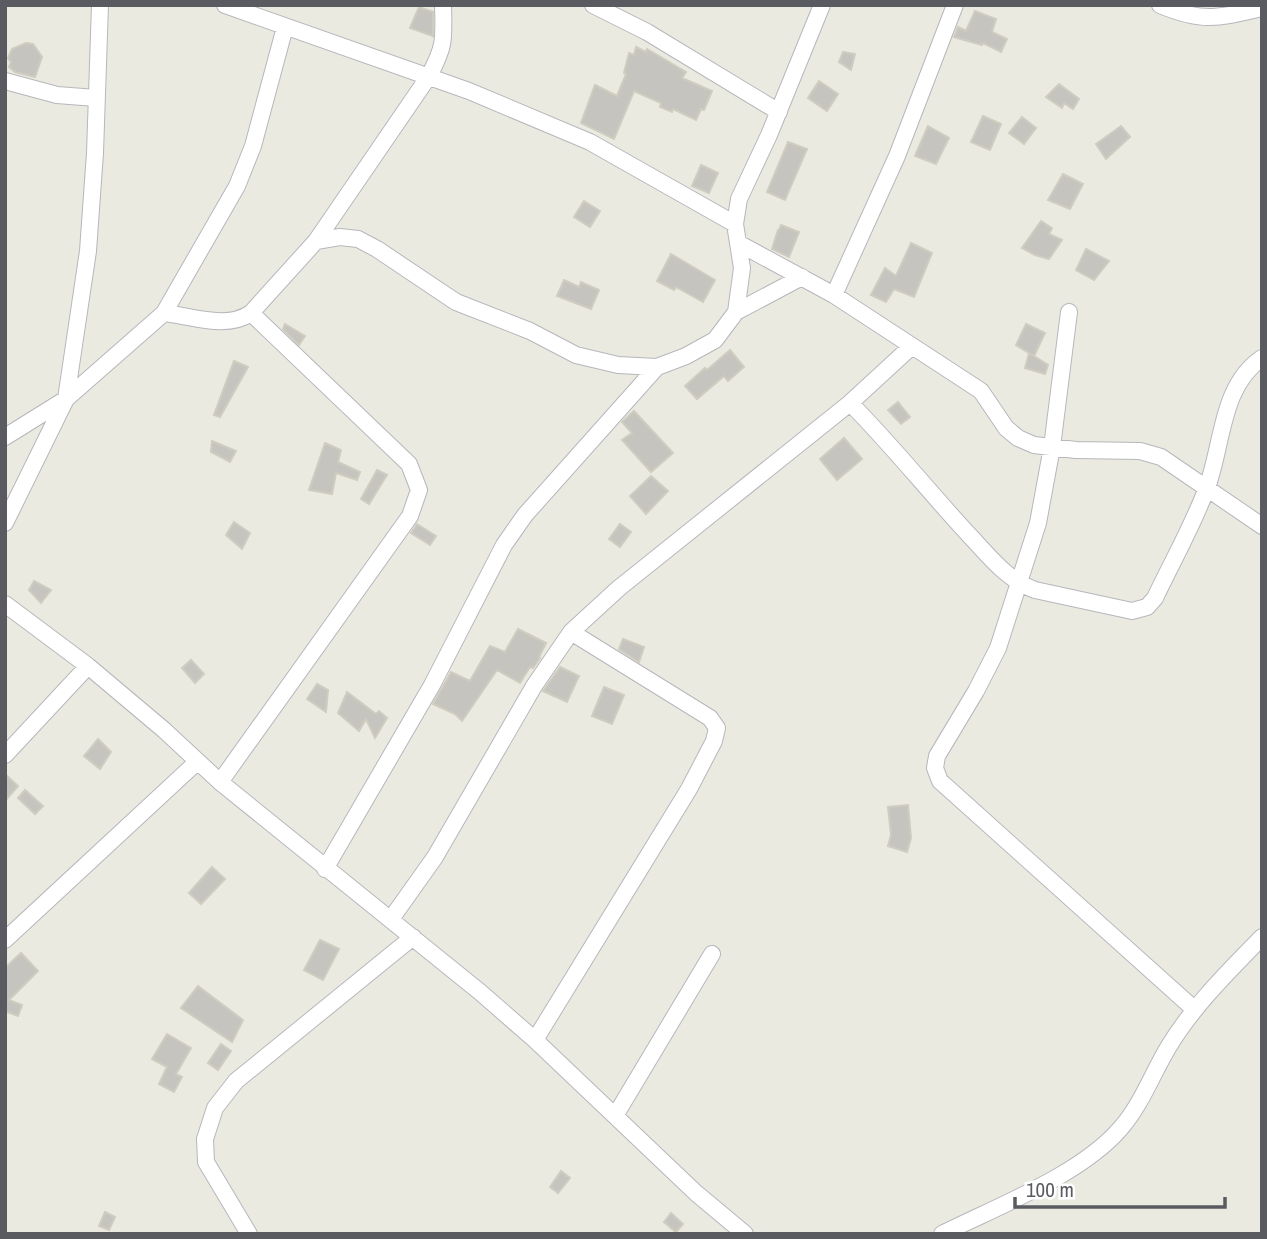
<svg xmlns="http://www.w3.org/2000/svg" width="1267" height="1239" viewBox="0 0 1267 1239" font-family="'Archivo Narrow',sans-serif">
<style>
.building{fill:#c6c4be;stroke:#cfccc0;stroke-width:2}
.lines{fill:none;stroke-linecap:round;stroke-linejoin:round}
.minor-casing{stroke:#b6b7bc;stroke-width:18}
.minor{stroke:#fff;stroke-width:16}
</style>
<rect width="100%" height="100%" fill="#ebeae1"/>
<path class="building" d="M419,7L433,12V36L410,28Z
M975,11L996,19L992,32L1007,39L1001,52L983,43L982,45L954,37L958,27L966,31Z
M26,43L33,44L42,57L35,77L15,72L9,67L11,62L8,58L12,49Z
M636,47L646,52L647,49L686,72L682,78L712,91L704,110L701,109L696,120L673,109L672,112L660,107L661,103L634,91L614,139L581,123L595,85L617,96L626,74L624,73L629,53L634,55Z
M843,52L855,54L851,70L839,62Z
M819,81L838,94L827,111L808,98Z
M1059,84L1079,99L1073,109L1064,103L1062,108L1046,97Z
M983,116L1001,124L990,150L971,142Z
M1022,117L1036,128L1024,144L1009,133Z
M928,126L949,138L936,164L915,156Z
M1121,126L1130,137L1106,159L1096,144Z
M788,142L807,149L785,200L767,192Z
M701,165L718,173L709,193L692,186Z
M1063,174L1083,184L1070,209L1048,200Z
M584,201L600,211L590,227L574,217Z
M1041,221L1052,228L1049,234L1062,240L1049,259L1035,255L1022,248Z
M781,225L799,232L789,257L772,249L778,230H779Z
M911,243L932,253L914,297L894,289L886,302L871,295L885,268L896,276Z
M1086,249L1109,261L1094,280L1076,270Z
M671,254L715,280L703,302L676,287L674,290L657,281Z
M564,280L579,287L581,282L599,290L591,309L557,296Z
M285,324L305,336L299,345L283,329Z
M1026,324L1045,333L1034,356L1016,345Z
M730,350L744,367L728,381L724,376L697,399L685,386L705,368L707,370Z
M1029,353L1048,365L1045,374L1025,368Z
M234,361L248,367L220,417L214,415Z
M898,402L910,417L901,424L888,410Z
M634,411L673,453L651,472L622,440L632,433L622,422Z
M844,438L862,459L837,480L820,459Z
M212,441L236,451L230,462L211,452Z
M325,443L341,450L338,462L360,472L357,480L336,473L332,494L309,490Z
M377,470L387,475L369,504L361,499Z
M651,476L668,491L646,514L630,496Z
M234,522L250,533L242,549L226,535Z
M417,524L436,536L430,545L411,533Z
M620,524L631,532L620,547L609,539Z
M34,581L51,590L41,603L29,590Z
M518,629L546,643L539,657L540,658L533,668L530,667L520,683L497,670L462,721L455,714L433,704L451,672L470,681L490,646L505,652Z
M623,639L644,647L639,662L619,649Z
M191,660L204,674L195,683L182,668Z
M560,667L579,676L567,702L543,691Z
M317,684L328,690L326,712L307,699Z
M604,687L624,695L612,724L592,716Z
M347,692L376,714L379,711L387,718L375,738L366,719L359,731L338,713Z
M98,739L111,752L100,769L84,756Z
M5,774L18,786L5,801Z
M25,790L43,806L35,814L18,798Z
M908,805L911,838L907,852L888,846L891,835L888,807Z
M212,867L225,879L201,904L189,893Z
M320,940L339,949L323,980L304,970Z
M21,953L38,971L9,1000L22,1005L18,1016L5,1011V968Z
M198,986L243,1020L232,1042L181,1008Z
M167,1034L191,1048L176,1074L182,1077L174,1092L159,1084L167,1067L152,1059Z
M221,1044L231,1051L218,1070L208,1063Z
M561,1171L570,1178L558,1193L550,1187Z
M105,1212L115,1217L109,1230L99,1226Z
M671,1213L683,1224L676,1232L664,1222Z"/>
<g class="lines">
<defs>
<path id="minor" d="M225,5L469,91L590,142L735,224
M593,5L647,32L779,112
M1160,5C1203,23 1219,18 1262,8
M5,81L57,95L96,98
M316,241L429,76C445,46 444,40 443,5
M738,243L834,295L981,391L1006,428L1018,438L1034,445L1076,450L1140,451L1161,457L1262,526
M834,295L897,156L955,5
M736,312L802,277
M1069,312L1052,447L1038,523L998,648L976,691L937,756L935,768L940,781L1194,1009
M164,313L237,186L253,146L285,27
M850,403L912,346
M5,437L66,399L164,313C192,316 226,330 251,313L316,241L340,237L358,239L377,249L456,302L530,331L576,355L618,365L657,367L686,356L715,340L736,312L742,268L735,224L739,199L769,135L822,5
M5,523L66,399L88,251L95,153L100,5
M5,604L88,666L164,730L220,782L480,992L535,1040L696,1193L745,1234
M5,755L88,666
M220,782L410,516L419,490L409,464L251,313
M325,869L432,685L504,545L525,515L657,367
M391,919L435,857L534,686L571,632L619,588L850,403C892,445 929,492 970,536C990,557 1007,580 1035,590L1132,611L1147,607L1155,598C1172,562 1192,527 1206,490C1223,447 1220,386 1262,358
M5,940L197,762
M535,1040L689,789L714,741L717,728L710,718L571,632
M615,1116L712,954
M249,1234L206,1162L205,1139L215,1108L236,1081L413,937
M942,1234C998,1206 1080,1175 1120,1129C1142,1104 1152,1074 1169,1046C1194,1005 1228,972 1262,937"/>
</defs>
<use href="#minor" class="minor-casing"/>
<use href="#minor" class="minor"/>
</g>
<rect width="1267" height="1239" fill="none" stroke="#595b60" stroke-width="14"/>
<path d="M1015 1197v10h210v-10" fill="none" stroke="#595b60" stroke-width="3.5"/>
<text x="1026" y="1197" font-size="21" fill="#595b60" stroke="#ffffff" stroke-width="5" paint-order="stroke">100 m</text>
</svg>
